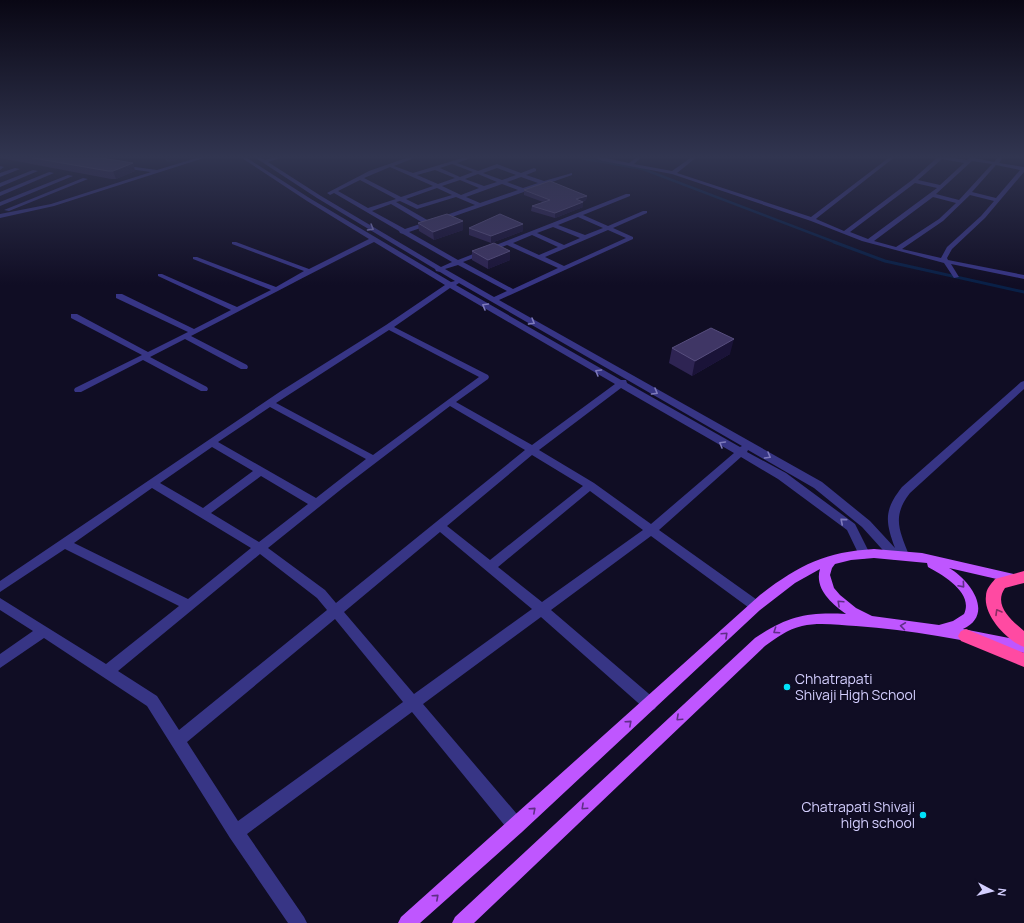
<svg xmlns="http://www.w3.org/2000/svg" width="1024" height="923" viewBox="0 0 1024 923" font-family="Manrope,sans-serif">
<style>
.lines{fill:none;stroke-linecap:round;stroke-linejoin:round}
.stream-far1{stroke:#092047;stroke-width:2.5}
.stream{stroke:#092047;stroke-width:3}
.minor{fill:#373585;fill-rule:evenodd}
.major{fill:#bf56ff;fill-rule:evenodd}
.highway{fill:#ff4aa2;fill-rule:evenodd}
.wall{fill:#2e2453}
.shaded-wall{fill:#1a1338}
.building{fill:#3f3665;stroke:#574e7e}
.oneway{stroke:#7e7abc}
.oneway2{stroke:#5f2e87}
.oneway3{stroke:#882c63}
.poi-dot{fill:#00e2fa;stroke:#100d24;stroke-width:1.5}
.labels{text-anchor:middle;stroke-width:3;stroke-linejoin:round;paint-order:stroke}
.near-poi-label{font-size:14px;fill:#d4cfff;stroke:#100d24;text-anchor:start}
</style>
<rect width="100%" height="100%" fill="#100d24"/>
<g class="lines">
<path class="stream-far1" d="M569,156L643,169L837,243"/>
<path class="stream" d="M834,242L885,261L1024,292"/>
<path class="minor" d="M203,156H210L54,206L0,218V214L51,204L151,172L122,168L120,167V165L157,170Z
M239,156H244L311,199L451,282L455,281L440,272L436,271L435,269L317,198L253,156H258L265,160L279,156H286L268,162L321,196L441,267L452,262L403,234L400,233L399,231L334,193L330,195L327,193L369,171L412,156H419L394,166L413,173L469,156H476L457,163L478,171L497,164L521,173L534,168L536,169V171L526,175L544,181L572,173V175L409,232L458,260L626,194H630V196L583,215L608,226L643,211H647V213L613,228L633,237V239L499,300L822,482L870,521L895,548C885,521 884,510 902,487L1021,382L1024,381V389L910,493C892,516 899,530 909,555L907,558L903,560L898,557L894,560L890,558L862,527L814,488L748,450L747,452L786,473L855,524L870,554L868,557L864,559L860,557L847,530L778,479L741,457L659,530L760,602L762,606L760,610L756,611L752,610L651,536L551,610L655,699L657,704L655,709L650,711L645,709L541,617L423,704L522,820L524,826L522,832L516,834L510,832L412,712L247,834L304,917L307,923H288L230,838L147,706L44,638L0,668V654L33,631L0,610V598L106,664L179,606L65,549L0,592V581L281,391L386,325L445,285L374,242C312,272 252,305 191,336L247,365L248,367L247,369H241L185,339L150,357L207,387L208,389L207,391H201L143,360L81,392H75L74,390L75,388L142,355L71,318V314H77L148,352L188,332L116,298V294H122L194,329L231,310L158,276V274H162L237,307L271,290L193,259V257H197L276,287L304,271L232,244V242H236L309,269L369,239L307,201ZM452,164L473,172L460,177L440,168ZM390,167L433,186L401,197L364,178ZM497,168L516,175L502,180L483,173ZM435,170L455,178L438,184L417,175ZM478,174L497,182L484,186L465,179ZM521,177L538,183L523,188L507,182ZM360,180L396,199L368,208L338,191ZM460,180L479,188L461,195L442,186ZM502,184L518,190L480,203L466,197ZM437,188L452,195L418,205L406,199ZM456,197L475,205L429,221L396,202L400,201L417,209ZM391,204L423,223L405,229L372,211ZM578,217L603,228L585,235L558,225ZM553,227L580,238L564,245L537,233ZM608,230L626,238L564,266L545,257ZM532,235L558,247L539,255L513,243ZM507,245L558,268L513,289L463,262ZM458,265L507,291L494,297L445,269ZM459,283L742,446L740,447L627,383L626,380H621L456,285ZM450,288L615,384L532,445L456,402L488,379L489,377L488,375L394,327ZM389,330L479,377L373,455L276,403ZM621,388L734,453L651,524L594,483L539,450ZM450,406L525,450L336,603L325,590L268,548L344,487ZM270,407L366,459L316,498L218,442ZM212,447L253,471L203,508L160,483ZM532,455L583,486L490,560L447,526ZM261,476L308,504L259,542L211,513ZM152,488L251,548L188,599L74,543ZM590,491L643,530L542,602L498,567ZM440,532L532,609L414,694L344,612ZM260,554L317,598L327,610L179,730L157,696L118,671ZM335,619L403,702L238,821L187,742Z
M590,156H597L629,163L638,156H643L634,164L672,171L693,156H698L677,173L811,217L891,156H896L817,218L816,219L844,231L912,180L939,156L967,160L971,156H976L975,158L994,162L999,156H1004L999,163L1024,167V172L985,218L952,249L947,258L948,260L1024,275V279L951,264L959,277L954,278L944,263L862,241L811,221L672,174L603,161ZM942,159L964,163L940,185L918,180ZM972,161L992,164L959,200L936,194ZM996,165L1020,170L996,198L972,192ZM915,183L937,188L868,239L850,232ZM970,195L994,201L981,216L947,247L941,258L902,249L943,221ZM933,197L956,203L939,219L896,247L874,241Z
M0,166L4,167L0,170Z
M15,168L20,169L0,177V173Z
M33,170L38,171L0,187V183Z
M49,172L54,173L0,196V192Z
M68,175L73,176L0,206V202Z
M83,178L88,179L9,211L4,210Z"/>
<path class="major" d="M874,549L922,553L1018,575L1020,578L1018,581L1014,583L949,568C970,580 995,614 963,629L1024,641V653C969,641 913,630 856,626C838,625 819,622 802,626C788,629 776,638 765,646L474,923H452L455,917L755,638C788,616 807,612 846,614C832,604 814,589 820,569L795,583L760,610L522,832L420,923H398L401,917L760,595C799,565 825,552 874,549ZM874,558L927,563L928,567C943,575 974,593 964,614L953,621L939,625L872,616L856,608L840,595L834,588L830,575L832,568L835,564L851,560Z"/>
<path class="highway" d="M1024,571V583L1005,588C993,605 1011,620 1024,631V647C1007,641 983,615 986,596C986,589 991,584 995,579Z
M966,629L1024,653V667L961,641L958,636L961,631Z"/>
</g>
<path class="wall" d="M0,156H89L133,163L135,171L116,179H111L0,158Z
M162,156H184L185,157L168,162Z
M524,190L587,196L586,200L583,202V207L555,218L531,211L532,206L543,202L524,195Z
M418,223L463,230L434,240L419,231Z
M469,228L523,231L491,243L469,235Z
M472,251L510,260L488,269L472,260Z
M672,348L730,354L692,376L669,363Z"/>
<path class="shaded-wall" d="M166,156H184L185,157L168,162Z
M133,163L135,171L116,179L113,171Z
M587,196L586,200L576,204V199Z
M583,202V207L555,218V213Z
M463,221V230L434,240L433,232Z
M523,224V231L491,243V236Z
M510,251V260L488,269V260Z
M734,339L730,354L692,376L695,361Z"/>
<path class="building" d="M22,156H89L133,163L113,171H108Z
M550,181L587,196L576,199L583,202L555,213L532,206L550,200L524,190Z
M447,214L463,221L433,232L418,223Z
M500,214L523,224L491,236L469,228Z
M494,243L510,251L488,260L472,251Z
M711,328L734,339L695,361L672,348Z"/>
<defs><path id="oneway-chevron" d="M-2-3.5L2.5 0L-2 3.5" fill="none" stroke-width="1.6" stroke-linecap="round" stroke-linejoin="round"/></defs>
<g class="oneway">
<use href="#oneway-chevron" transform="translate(371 228) rotate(31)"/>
<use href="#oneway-chevron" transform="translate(485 306) rotate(-150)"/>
<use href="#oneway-chevron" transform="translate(532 322) rotate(30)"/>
<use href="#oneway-chevron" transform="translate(598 372) rotate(-149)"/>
<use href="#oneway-chevron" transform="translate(655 392) rotate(30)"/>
<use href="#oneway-chevron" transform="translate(722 444) rotate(-150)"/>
<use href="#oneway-chevron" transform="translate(768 456) rotate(30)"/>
<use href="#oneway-chevron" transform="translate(843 521) rotate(-140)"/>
</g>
<g class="oneway2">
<use href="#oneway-chevron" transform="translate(962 585) rotate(49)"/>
<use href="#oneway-chevron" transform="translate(840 603) rotate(-137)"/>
<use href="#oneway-chevron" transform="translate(903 626) rotate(-172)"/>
<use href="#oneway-chevron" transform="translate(776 631) rotate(146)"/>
<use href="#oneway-chevron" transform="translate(725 635) rotate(-43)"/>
<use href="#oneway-chevron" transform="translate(679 718) rotate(137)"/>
<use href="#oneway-chevron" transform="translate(629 723) rotate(-42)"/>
<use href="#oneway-chevron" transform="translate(584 807) rotate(137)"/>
<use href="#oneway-chevron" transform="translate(533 810) rotate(-42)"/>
<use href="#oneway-chevron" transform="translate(436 897) rotate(-42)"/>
</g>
<use class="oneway3" href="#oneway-chevron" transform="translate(998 612) rotate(-120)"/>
<linearGradient id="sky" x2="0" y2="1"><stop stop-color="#090714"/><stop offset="0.55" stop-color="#313550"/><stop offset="1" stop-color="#313550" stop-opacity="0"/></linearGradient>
<rect width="1024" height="285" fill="url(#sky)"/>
<g class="poi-dot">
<circle cx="787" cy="687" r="4"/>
<circle cx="923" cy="815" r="4"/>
</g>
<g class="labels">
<g class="near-poi-label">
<text x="795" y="684">Chhatrapati<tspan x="795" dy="16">Shivaji High School</tspan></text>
<text x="915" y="812" text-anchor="end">Chatrapati Shivaji<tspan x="915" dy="16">high school</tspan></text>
</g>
</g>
<g transform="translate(992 891) rotate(97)" stroke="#100d24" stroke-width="3" paint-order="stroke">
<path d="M0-3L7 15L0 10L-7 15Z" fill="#d4cfff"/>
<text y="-6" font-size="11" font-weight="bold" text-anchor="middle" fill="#d4cfff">N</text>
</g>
</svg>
